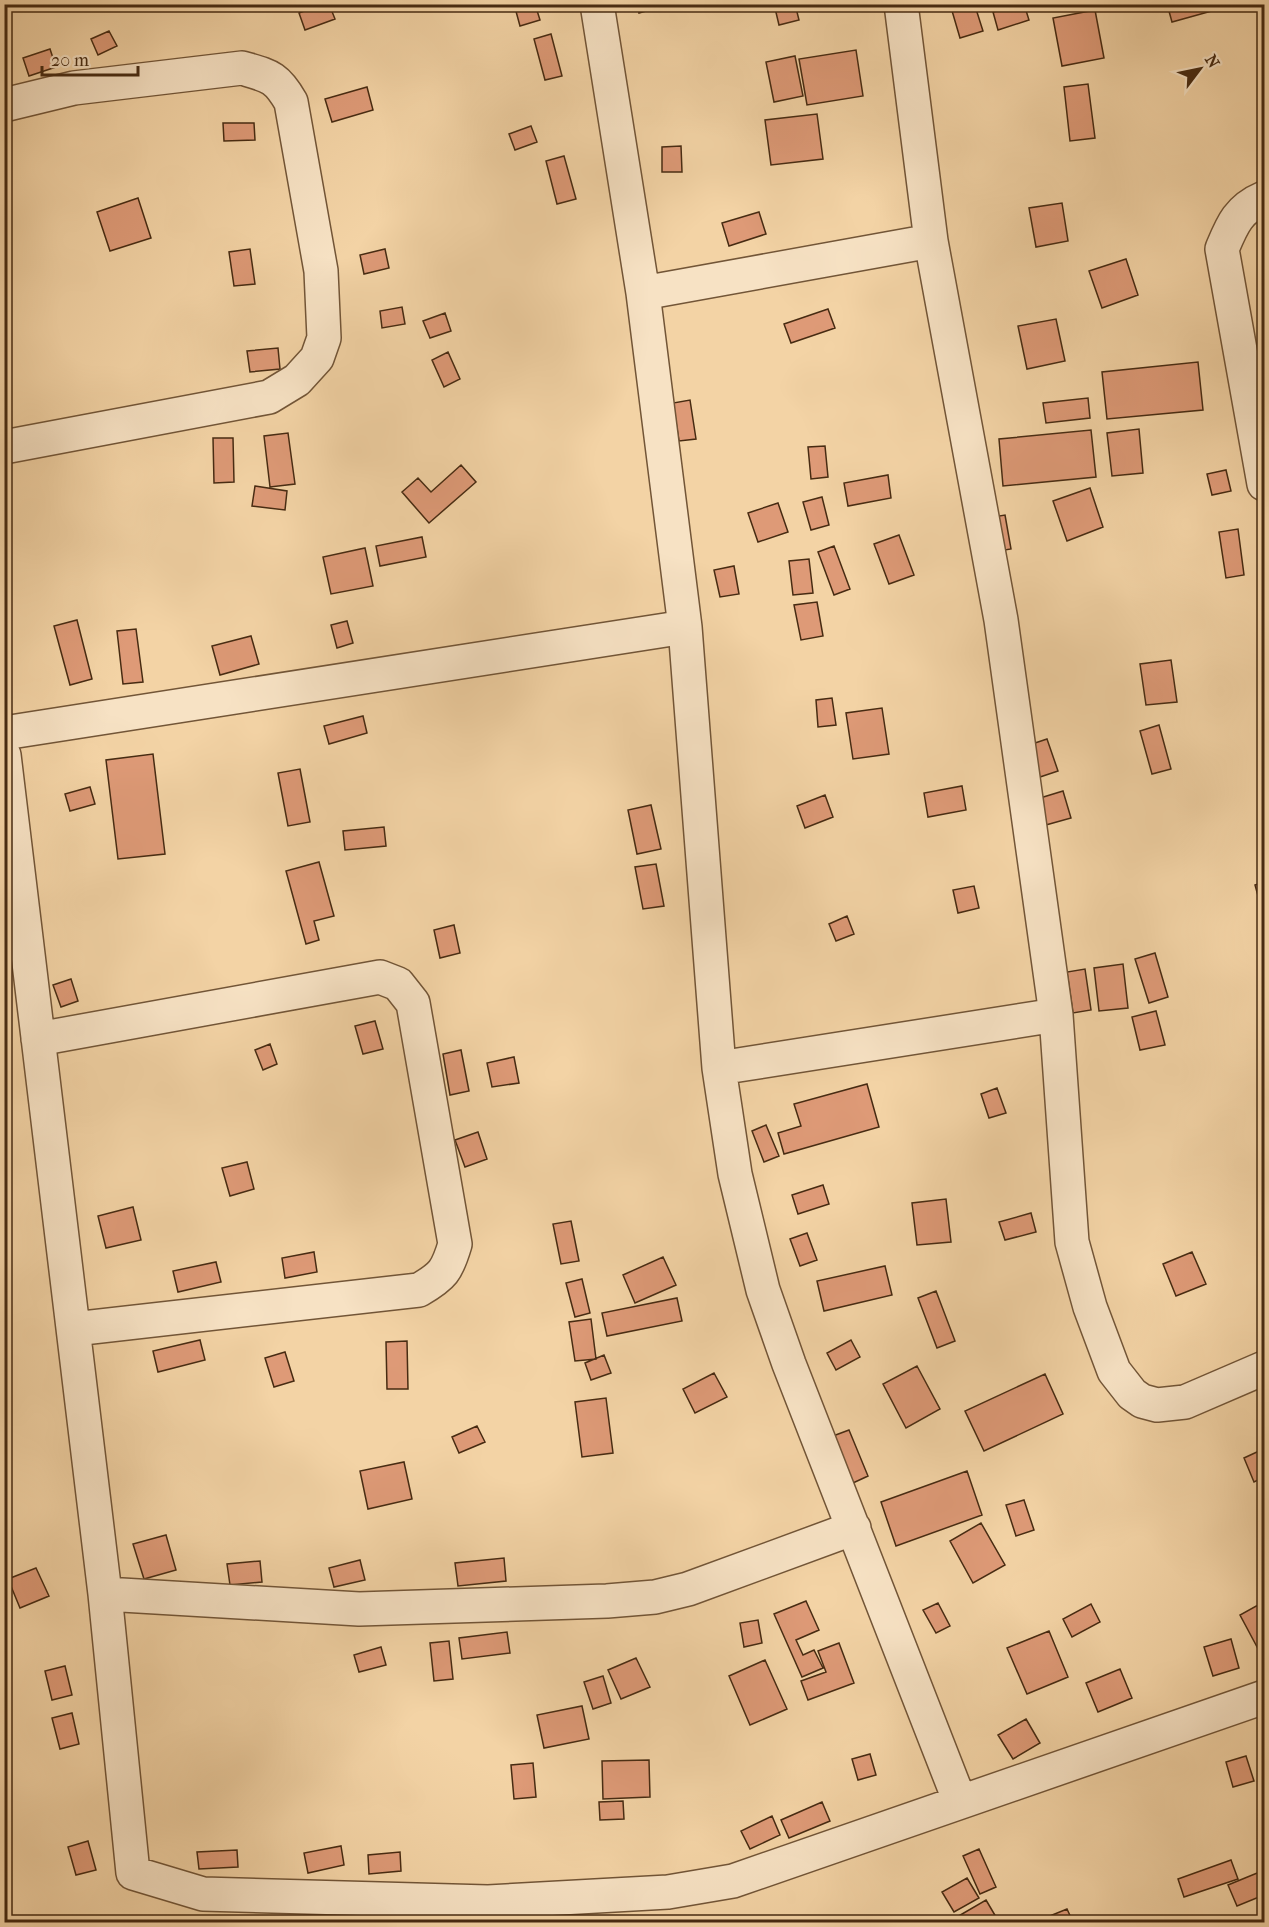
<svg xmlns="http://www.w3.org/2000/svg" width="1269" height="1927" viewBox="0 0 1269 1927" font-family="'IM FELL French Canon',serif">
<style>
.building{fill:#de9a77;stroke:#472b12;stroke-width:1.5}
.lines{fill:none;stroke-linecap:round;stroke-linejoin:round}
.minor-casing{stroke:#725537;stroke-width:36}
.minor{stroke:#f7e2c4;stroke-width:33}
</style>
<rect width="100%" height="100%" fill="#f3d3a5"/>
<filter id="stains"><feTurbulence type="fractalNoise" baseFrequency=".00333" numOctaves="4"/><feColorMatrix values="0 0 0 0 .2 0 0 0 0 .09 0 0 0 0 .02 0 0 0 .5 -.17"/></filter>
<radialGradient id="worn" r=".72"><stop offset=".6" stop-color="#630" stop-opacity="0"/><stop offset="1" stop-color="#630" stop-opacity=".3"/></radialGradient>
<path class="building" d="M323,4H329L335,19L305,30L299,13Z
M514,4H535L540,20L520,26Z
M637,4H659L660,7L639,13Z
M774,4H795L799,20L779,25Z
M950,4H992L976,9L983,31L960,38Z
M1021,4H1024L1029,20L998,30L993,12Z
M1167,4H1218L1219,9L1172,22Z
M1095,10L1104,58L1062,66L1053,18Z
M109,31L117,46L98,55L91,39Z
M551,34L562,76L545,80L534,39Z
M50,49L56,67L29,76L23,58Z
M856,50L863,96L807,105L799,59Z
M795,56L803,96L774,102L766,62Z
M1088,84L1095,138L1070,141L1064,87Z
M367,87L373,110L332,122L325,99Z
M817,114L823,159L771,165L765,120Z
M223,123H254L255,140L224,141Z
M531,126L537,142L515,150L509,134Z
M681,146L682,172H662V147Z
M564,156L576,199L557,204L546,161Z
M138,198L151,238L110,251L97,212Z
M1062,203L1068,241L1036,247L1029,208Z
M759,212L766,234L729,246L722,223Z
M250,249L255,284L234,286L229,252Z
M385,249L389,268L364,274L360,255Z
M1126,259L1138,295L1102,308L1089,271Z
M402,307L405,324L382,328L380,311Z
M828,309L835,328L791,343L784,324Z
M445,313L451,331L430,338L423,321Z
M1056,319L1065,361L1027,369L1018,326Z
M278,348L280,369L250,372L247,351Z
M448,352L460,379L444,387L432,360Z
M1198,362L1203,410L1107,419L1102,372Z
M1088,398L1090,418L1046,423L1043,403Z
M690,400L696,439L679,441L673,403Z
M1139,429L1143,473L1112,476L1107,433Z
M1091,430L1096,477L1003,486L999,439Z
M288,433L295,484L270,487L264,436Z
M213,438H233L234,482L214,483Z
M825,446L828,477L811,479L808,447Z
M461,465L476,482L429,523L402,492L418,478L431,492Z
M1226,470L1231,491L1212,495L1207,474Z
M888,475L891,498L848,506L844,483Z
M255,486L287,491L285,510L252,506Z
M1090,488L1103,527L1067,541L1053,501Z
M822,497L829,525L811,530L803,502Z
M778,503L788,532L758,542L748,513Z
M1005,515L1011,549L993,552L987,518Z
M1238,529L1244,575L1226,578L1219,532Z
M899,535L914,575L889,584L874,544Z
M422,537L426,557L380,566L376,546Z
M834,546L850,589L834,595L818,552Z
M365,548L373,586L331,594L323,557Z
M809,559L813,593L793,595L789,561Z
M734,566L739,594L720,597L714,570Z
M817,602L823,636L801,640L794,605Z
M77,620L92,679L70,685L54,626Z
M347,621L353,643L337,648L331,625Z
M136,629L143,682L123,684L117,631Z
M251,636L259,664L220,675L212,646Z
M1171,660L1177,702L1146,705L1140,664Z
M832,698L836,725L818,727L816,700Z
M882,708L889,754L853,759L846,713Z
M363,716L367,733L329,744L324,726Z
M1159,725L1171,769L1152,774L1140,731Z
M1047,739L1058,771L1040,777L1029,745Z
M153,754L165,854L118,859L106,760Z
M300,769L310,822L288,826L278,773Z
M962,786L966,810L928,817L924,793Z
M90,787L95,804L70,811L65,794Z
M1063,791L1071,818L1035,828L1027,802Z
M825,795L833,817L805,828L797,806Z
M651,805L661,849L637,854L628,810Z
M384,827L386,846L345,850L343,831Z
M319,862L334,916L314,921L319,940L306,944L286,871Z
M656,864L664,906L643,909L635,867Z
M1264,882V901L1260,903L1255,885Z
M974,886L979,908L958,913L953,890Z
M847,916L854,934L836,941L829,924Z
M454,925L460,953L440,958L434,930Z
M1155,953L1168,997L1149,1003L1135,959Z
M1123,964L1128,1008L1099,1011L1094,968Z
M1085,969L1091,1010L1073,1013L1067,972Z
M71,979L78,1001L61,1007L53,985Z
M1156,1011L1165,1045L1140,1050L1132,1017Z
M375,1021L383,1049L363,1054L355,1026Z
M270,1044L277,1064L263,1070L255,1050Z
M461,1050L469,1091L450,1095L443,1054Z
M514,1057L519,1083L492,1087L487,1063Z
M867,1084L879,1127L784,1154L778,1133L801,1126L794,1104Z
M997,1088L1006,1113L989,1118L981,1094Z
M766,1125L779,1156L764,1162L752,1131Z
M478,1132L487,1159L465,1167L455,1140Z
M247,1162L254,1189L230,1196L222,1168Z
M823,1185L829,1204L798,1214L792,1195Z
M946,1199L951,1242L917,1245L912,1203Z
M133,1207L141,1240L106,1248L98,1216Z
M1031,1213L1036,1232L1005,1240L999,1222Z
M571,1221L579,1261L561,1264L553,1224Z
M807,1233L817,1260L800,1266L790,1239Z
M314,1252L317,1272L285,1278L282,1258Z
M1192,1252L1206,1284L1176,1296L1163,1264Z
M663,1257L676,1285L635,1303L623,1275Z
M216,1262L221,1282L178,1292L173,1271Z
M885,1266L892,1295L824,1311L817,1281Z
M582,1279L590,1313L575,1317L566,1283Z
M936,1291L955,1341L937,1348L918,1298Z
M677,1298L682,1321L607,1336L602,1313Z
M591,1319L596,1359L575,1361L569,1322Z
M200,1340L205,1360L158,1372L153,1351Z
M851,1340L860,1357L836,1370L827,1353Z
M407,1341L408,1389H387L386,1342Z
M285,1352L294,1381L274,1387L265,1358Z
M604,1355L611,1373L591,1380L585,1363Z
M917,1366L940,1409L906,1428L883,1384Z
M714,1373L727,1397L695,1413L683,1389Z
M1045,1374L1063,1414L984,1451L965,1411Z
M606,1398L613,1453L582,1457L575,1402Z
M477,1426L485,1442L459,1453L452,1437Z
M849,1430L868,1476L853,1483L833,1436Z
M1259,1451L1264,1464V1477L1254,1482L1244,1458Z
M404,1462L412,1499L368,1509L360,1471Z
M967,1471L982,1515L896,1546L881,1502Z
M1024,1500L1034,1530L1016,1536L1006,1505Z
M981,1523L1005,1565L973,1583L950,1541Z
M166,1535L176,1570L144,1579L133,1544Z
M504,1558L506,1581L458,1586L455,1563Z
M360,1560L365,1580L334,1587L329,1568Z
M260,1561L262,1582L230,1585L227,1564Z
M36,1568L49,1596L20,1608L8,1579Z
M806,1601L819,1630L796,1640L803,1655L814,1650L823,1668L802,1677L774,1614Z
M938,1603L950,1626L936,1633L923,1610Z
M1091,1604L1100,1622L1072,1637L1063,1619Z
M1258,1605L1264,1616V1660L1240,1615Z
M758,1620L762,1643L744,1647L740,1623Z
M1049,1631L1068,1677L1027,1694L1007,1648Z
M507,1632L510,1653L462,1659L459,1638Z
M1231,1639L1239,1668L1213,1676L1204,1647Z
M449,1641L453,1679L434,1681L430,1643Z
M839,1643L854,1683L808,1700L801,1681L826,1672L818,1651Z
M381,1647L386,1665L359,1672L354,1655Z
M636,1658L650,1687L621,1699L608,1670Z
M765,1660L787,1709L750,1725L729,1676Z
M65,1666L72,1695L52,1700L45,1671Z
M1120,1669L1132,1698L1098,1712L1086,1683Z
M603,1676L611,1703L593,1709L584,1682Z
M582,1706L589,1739L544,1748L537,1715Z
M72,1713L79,1744L60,1749L52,1718Z
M1026,1719L1040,1743L1013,1759L998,1735Z
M870,1754L876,1775L858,1780L852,1759Z
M1246,1756L1254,1781L1233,1787L1226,1762Z
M649,1760L650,1797L603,1799L602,1761Z
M533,1763L536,1797L514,1799L511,1765Z
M623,1801L624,1819L600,1820L599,1802Z
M822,1802L830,1821L789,1838L781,1820Z
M772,1816L780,1835L750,1849L741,1831Z
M88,1841L96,1870L76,1875L68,1847Z
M341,1846L344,1865L308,1873L304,1853Z
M979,1849L996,1887L980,1894L963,1856Z
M237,1850L238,1867L199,1869L197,1852Z
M400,1852L401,1871L369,1874L368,1855Z
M1231,1860L1238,1879L1184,1897L1178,1879Z
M1262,1871L1264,1877V1895L1237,1906L1228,1885Z
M967,1878L979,1898L954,1912L942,1892Z
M986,1900L999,1922H952L950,1921Z
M1067,1909L1073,1922H1035Z"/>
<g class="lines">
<defs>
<path id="minor" d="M597,4L643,293L685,627L719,1068L735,1174L763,1290L789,1364L960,1802
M901,4L931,241L1001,620L1056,1015L1072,1242L1090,1307L1114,1371L1132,1394L1142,1401L1157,1405L1185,1402L1264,1368
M4,105L74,88L242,68C269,76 276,76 291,102L321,271L324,338L317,358L297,380L269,397L4,447
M1264,198C1238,209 1232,225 1222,249L1264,484
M643,293L931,241
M4,733L685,627
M4,755L105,1594L133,1873L203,1894L488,1902L668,1892L733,1881L1264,1697
M38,1039L380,977L398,984L413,1003L455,1244C447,1271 443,1276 419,1290L74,1329
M719,1068L1056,1015
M105,1594L359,1609L607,1601L655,1597L688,1589L854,1528"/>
</defs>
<use href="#minor" class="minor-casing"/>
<use href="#minor" class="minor"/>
</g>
<rect width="1269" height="1927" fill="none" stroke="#f3d3a5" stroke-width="24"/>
<rect x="6" y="6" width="1257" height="1915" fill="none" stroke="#472b12" stroke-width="3"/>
<rect x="12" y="12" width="1245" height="1903" fill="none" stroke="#472b12" stroke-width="1.5"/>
<g transform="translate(1200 69) rotate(58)" stroke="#f7e2c4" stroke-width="4.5" paint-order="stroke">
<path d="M0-4.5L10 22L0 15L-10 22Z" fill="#472b12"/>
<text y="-9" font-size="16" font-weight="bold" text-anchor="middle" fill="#472b12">N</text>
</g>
<path d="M42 66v9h96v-9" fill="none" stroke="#472b12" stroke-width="3"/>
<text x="51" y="66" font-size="18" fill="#472b12" stroke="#f7e2c4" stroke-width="4.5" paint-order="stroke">20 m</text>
<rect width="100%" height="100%" filter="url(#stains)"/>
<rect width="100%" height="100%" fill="url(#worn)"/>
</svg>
